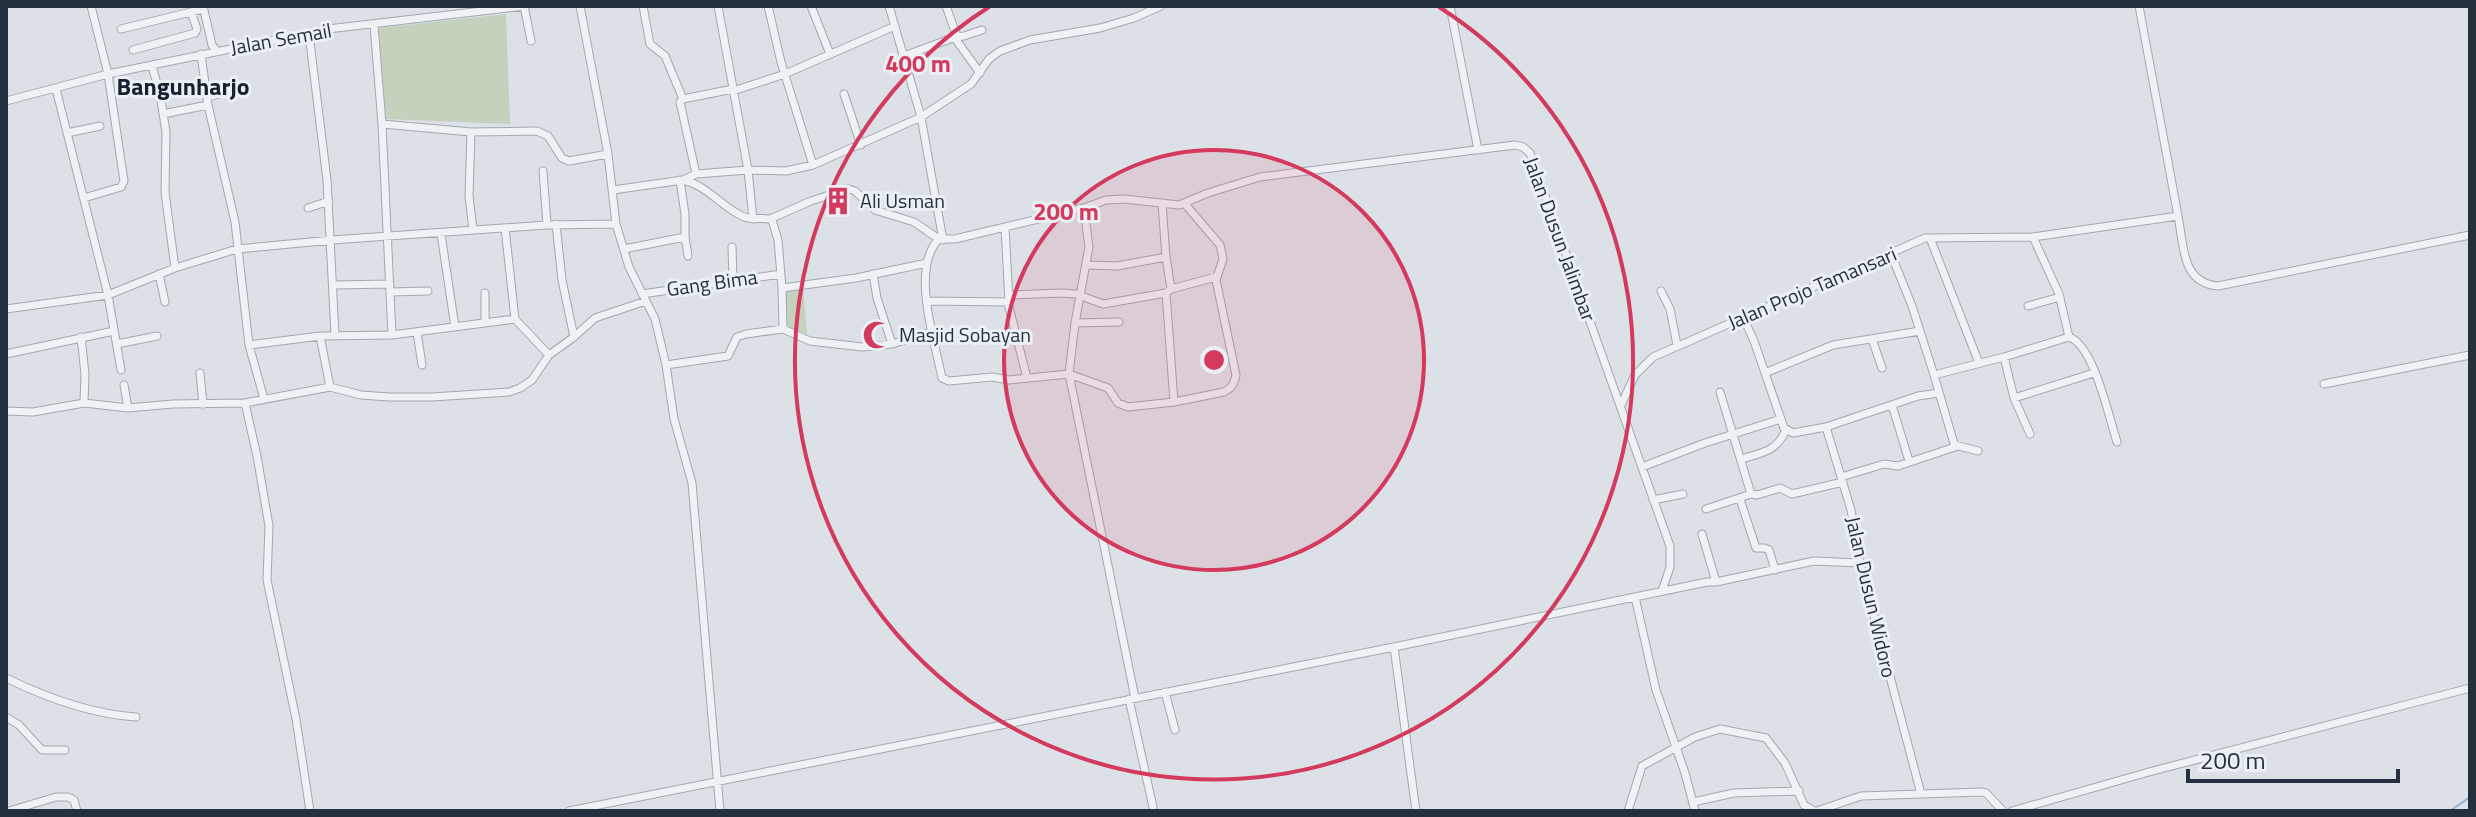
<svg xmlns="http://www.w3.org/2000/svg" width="2476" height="817" viewBox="0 0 2476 817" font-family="'Titillium Web',sans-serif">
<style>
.green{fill:#c3d1bd}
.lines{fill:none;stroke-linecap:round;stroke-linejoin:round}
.stream{stroke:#95b2c9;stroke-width:2}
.minor-casing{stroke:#a1a8b1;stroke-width:9}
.minor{stroke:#eff1f5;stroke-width:7}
.ring{fill:none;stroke:#d33a5d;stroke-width:4}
.labels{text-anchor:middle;stroke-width:6;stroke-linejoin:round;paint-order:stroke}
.street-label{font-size:20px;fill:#25303e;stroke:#ebf0f5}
.poi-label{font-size:20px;fill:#25303e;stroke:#ebf0f5;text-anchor:start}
.quarter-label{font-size:24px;font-weight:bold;fill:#18212e;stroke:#ebf0f5}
.centre{fill:#d33a5d;stroke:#ebf0f5;stroke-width:4}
.ring-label{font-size:24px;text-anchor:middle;font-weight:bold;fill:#d33a5d;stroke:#ebf0f5;stroke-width:6;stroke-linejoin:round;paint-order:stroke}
</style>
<rect width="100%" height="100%" fill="#dce1e7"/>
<path class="green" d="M506,14L510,124L384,119L379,28Z
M803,285L807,334L785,326L784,289Z"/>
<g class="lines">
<path class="stream" d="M2450,811L2470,797"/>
<defs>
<path id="minor" d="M91,6L108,74L328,29L525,6
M203,6L212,45L217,51
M524,6L531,41
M580,6L608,154L616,224L629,267L655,319L666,365L674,419L692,483L720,811
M643,6L650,44L665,56L683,99
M718,6L748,170L753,219
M768,6L781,62L813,165
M811,6L830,54
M889,6L921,117L943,240
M1450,6L1478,150
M2139,6L2178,216
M374,25L382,124L392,335
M121,29L203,9
M309,34L327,180L335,335
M954,37L980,73
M955,37L964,36L982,30
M133,50L195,33L197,29L191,12
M201,54L208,105L235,222L249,345L264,399
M904,56L955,37L956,34L946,6
M152,66L160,94L166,132L165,192L175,268
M56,89L108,295L121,370
M733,91L785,74L895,26
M844,94L861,145
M207,97L242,88
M6,101L108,74L124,181L121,187L84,198
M163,114L208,105
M382,124L471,132L537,131L548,136L562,158L569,161L608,154
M471,132L469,196L473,230
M67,133L100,126
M543,171L547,225
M696,174L680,102L683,99L733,89
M683,180C706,185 720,205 740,215C751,222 762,216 772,220L778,240L782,288L856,278L927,263
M613,190L683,180L696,174L748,170L786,171L813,165L921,117L971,84L989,59L1000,51L1030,40L1100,28L1134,18L1161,6
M1162,203L1166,257L1171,289
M1185,204L1220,245L1223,259L1216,280L1236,375C1234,384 1232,388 1224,392L1174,402L1128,407L1118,403L1108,388L1069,374L1009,380L992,377L949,381L942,378C935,342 910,268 939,239H955L1084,208L1106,200L1124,199L1179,205L1208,193L1260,177L1515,145L1523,147L1530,153L1670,546V567L1662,591
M308,208L329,201
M1084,208L1089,247L1075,323L1069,374L1135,698
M770,219L811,201L848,189L855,191L875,210L914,222L939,239
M556,224L562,280L574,337
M505,228L515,319
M441,234L455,327
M685,237L688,256
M2033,237L2059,294L2069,337C2094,345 2109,418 2117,442
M1930,238L1979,363
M732,247L733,280
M624,249L685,237V214L680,180
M1891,254L1912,306L1934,375
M1086,265L1117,266L1166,257
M159,274L165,302
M873,274L877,298L892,344
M333,285L390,284
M782,288L783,329
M1661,291L1670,309L1677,345
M391,292L428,291
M485,293V323
M1166,293L1174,402
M642,294L781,274
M1009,295L1062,293L1076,294L1103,304L1166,293L1171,289L1216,277
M927,301L1009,302L1005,227
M1008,303L1027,378
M2028,306L2060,297
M6,309L108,295L175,268L237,249L332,240L547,225L616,224
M1743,317L1754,341L1784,428L1793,433L1826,427
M1075,323L1119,322
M417,332L422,365
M320,336L330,387
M81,337L85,374L84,403
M1872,339L1882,368
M117,344L157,336
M249,345L320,336L392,335L515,319L549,355
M6,354L114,331
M2004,357L2014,398L2030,434
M666,365L728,356L737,337L746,334L783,329L810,341L862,347L892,344L931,332
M200,373L203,405
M1765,373L1833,345L1920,331
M2324,384L2470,355
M124,385L128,408
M1939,393L1918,396L1826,427L1851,510L1860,563L1921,794L1981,792L1986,793L2003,811
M2014,398L2094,373
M245,403L257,456L269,526L267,580L296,719L310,811
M1621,405L1635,375L1653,357L1925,238L2033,237L2178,216C2184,245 2181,283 2218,286L2470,235
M1892,405L1909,461
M6,411L33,412L84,403L128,408L173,404L245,403L330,387L361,395L389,397H432L509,392L520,388L532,380L549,355L574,337L595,318L646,301
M1955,445L1978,451
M1742,459C1763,452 1776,452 1786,430
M1642,467L1705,443L1781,419
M1841,477L1884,464L1898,466L1955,447L1934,375L2004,357L2069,337
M1751,494L1757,495L1780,488L1792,494L1843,482
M1740,499L1756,548H1764L1769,550L1775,570
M1653,500L1683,494
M1706,509L1751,494L1720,392
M1702,534L1716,582
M1635,597L1656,690L1685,773L1695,811
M1394,647L1416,811
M6,678C47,698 91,714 136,717
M1165,692L1175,730
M1129,699L1153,807
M6,717L19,725L42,750H65
M1693,802L1734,793L1799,791
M9,811L56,797H68L74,800L77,811
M569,811L1394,647L1707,582H1716L1814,561L1860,563
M1628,811L1642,766L1695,737L1720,729L1766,738L1785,763L1804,805L1814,811
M1817,811L1861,796L1921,794
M2012,811L2149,772L2470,688"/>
</defs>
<use href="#minor" class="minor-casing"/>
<use href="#minor" class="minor"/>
</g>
<circle cx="1214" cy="360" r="210" fill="#d33a5d" fill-opacity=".12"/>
<g class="ring">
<circle cx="1214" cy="360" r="210"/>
<path d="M1439 7A419 419 0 1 1 989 7"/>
</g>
<defs>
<symbol id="building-bare" viewBox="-9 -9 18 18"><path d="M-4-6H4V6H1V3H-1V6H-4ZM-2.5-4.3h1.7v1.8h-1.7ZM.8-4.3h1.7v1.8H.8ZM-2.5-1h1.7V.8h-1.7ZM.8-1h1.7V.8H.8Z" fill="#d33a5d" stroke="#ebf0f5" stroke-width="2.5" paint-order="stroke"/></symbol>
<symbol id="mosque-bare" viewBox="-9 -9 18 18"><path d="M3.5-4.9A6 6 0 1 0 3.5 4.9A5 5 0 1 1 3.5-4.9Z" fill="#d33a5d" stroke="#ebf0f5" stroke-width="2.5" paint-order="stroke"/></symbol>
</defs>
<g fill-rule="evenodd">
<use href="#building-bare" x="818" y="181" width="40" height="40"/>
<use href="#mosque-bare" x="857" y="315" width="40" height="40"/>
</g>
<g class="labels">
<g class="street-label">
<text transform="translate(281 39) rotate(-10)" y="7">Jalan Semail</text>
<text transform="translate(1560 239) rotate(70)" y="7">Jalan Dusun Jalimbar</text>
<text transform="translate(712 283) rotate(-8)" y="7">Gang Bima</text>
<text transform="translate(1812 288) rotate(-23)" y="7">Jalan Projo Tamansari</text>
<text transform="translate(1871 597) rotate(77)" y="7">Jalan Dusun Widoro</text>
</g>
<g class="poi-label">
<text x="860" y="208">Ali Usman</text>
<text x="899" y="342">Masjid Sobayan</text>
</g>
<g class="quarter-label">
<text x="183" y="95">Bangunharjo</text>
</g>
</g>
<circle cx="1214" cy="360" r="12" class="centre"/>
<g class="ring-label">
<text x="918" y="72">400 m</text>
<text x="1066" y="220">200 m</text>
</g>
<rect width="2476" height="817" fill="none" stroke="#25303e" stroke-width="16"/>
<path d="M2188 769v12h210v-12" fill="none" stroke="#25303e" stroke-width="4"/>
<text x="2200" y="769" font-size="24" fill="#25303e" stroke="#ebf0f5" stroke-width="6" paint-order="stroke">200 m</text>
</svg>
